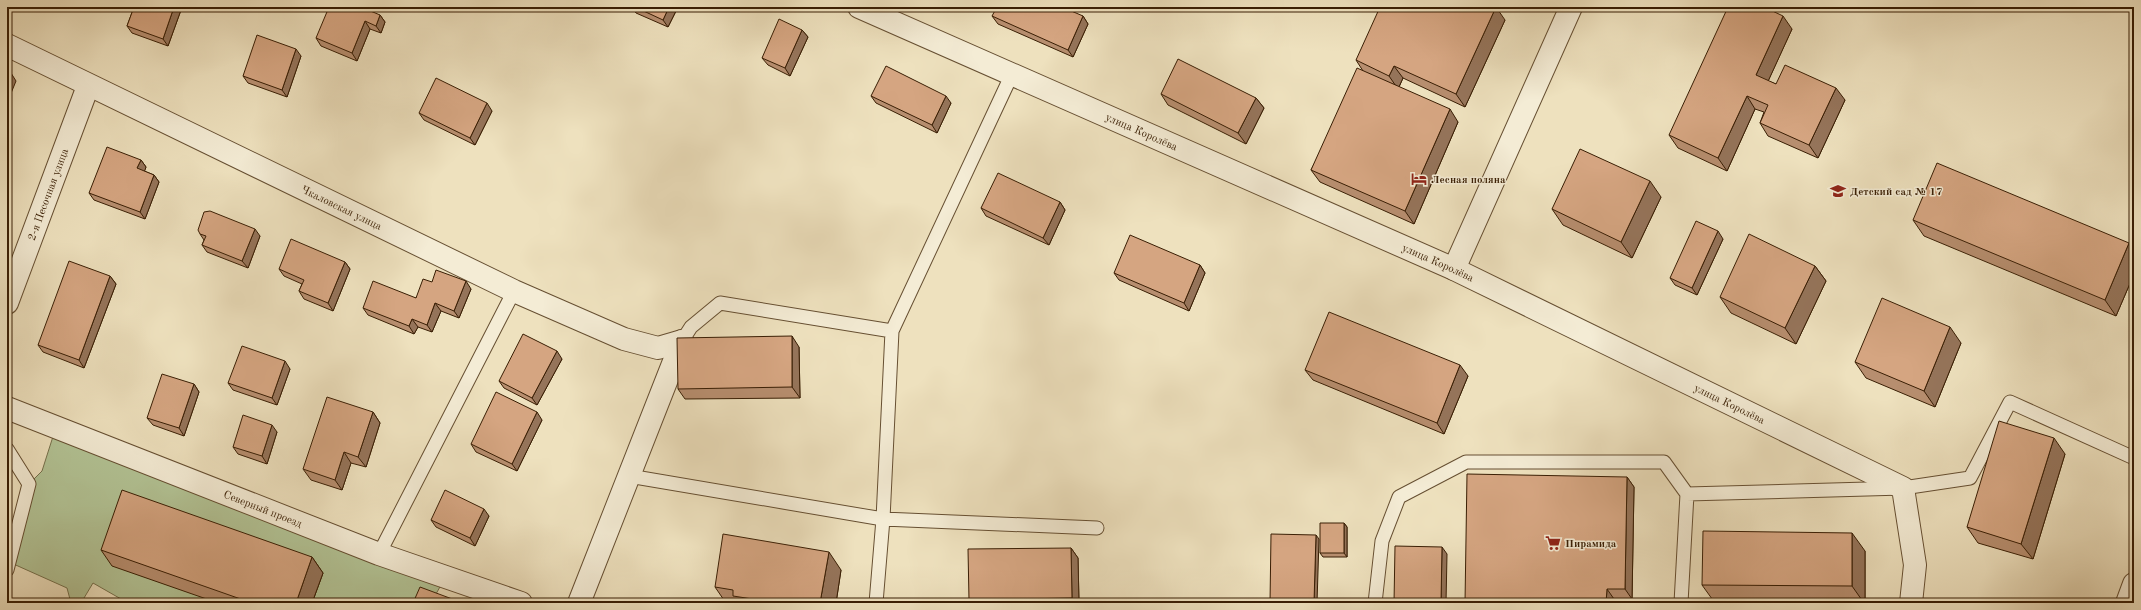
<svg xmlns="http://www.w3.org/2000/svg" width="2141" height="610" viewBox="0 0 2141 610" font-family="'Old Standard TT',serif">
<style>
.green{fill:#b3c496;stroke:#76714d}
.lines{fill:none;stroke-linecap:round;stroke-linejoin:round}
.service-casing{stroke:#664f32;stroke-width:15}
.minor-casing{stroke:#664f32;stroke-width:24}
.tertiary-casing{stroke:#664f32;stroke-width:24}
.service{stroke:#f4ecd5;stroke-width:13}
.minor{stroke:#f4ecd5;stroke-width:22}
.tertiary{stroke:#f4ecd5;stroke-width:22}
.wall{fill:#b78e6f;stroke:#391e04}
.shaded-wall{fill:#95745a;stroke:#391e04}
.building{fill:#d5a581;stroke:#391e04}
.labels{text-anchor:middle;stroke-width:3;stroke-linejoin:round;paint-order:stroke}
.street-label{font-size:11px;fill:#391e04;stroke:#f4ecd5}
.poi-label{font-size:11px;font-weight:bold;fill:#391e04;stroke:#f4ecd5;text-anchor:start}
</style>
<rect width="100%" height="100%" fill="#eee1be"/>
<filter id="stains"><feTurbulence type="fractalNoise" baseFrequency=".005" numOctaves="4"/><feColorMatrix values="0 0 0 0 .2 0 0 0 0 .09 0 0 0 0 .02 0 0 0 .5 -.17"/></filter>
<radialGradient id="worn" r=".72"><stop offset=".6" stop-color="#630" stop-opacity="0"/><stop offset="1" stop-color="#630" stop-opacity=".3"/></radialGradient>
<path class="green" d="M56,427L446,576L431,603H312L323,573L218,603H128L93,583L81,603H71L67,588L9,562L29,484L42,471Z"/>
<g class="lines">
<defs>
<path id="service" d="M682,341L691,327L720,303L892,331
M7,449L29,484L7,570
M629,476L883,519L1097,528
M379,554L514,291
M876,603L883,519L892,331L1012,74
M1375,603L1382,541L1399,497L1466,462H1664L1687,494
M1681,603L1687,494L1903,488L1970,478L2010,402L2134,458"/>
<g id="minor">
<path id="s1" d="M859,7L1454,269L1903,488L1915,565L1911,603"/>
<path id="s2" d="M7,45L514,291L624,339L658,348L682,341"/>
<path d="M1454,269L1571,7"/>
<path id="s3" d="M7,303L88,86"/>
<path id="s4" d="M7,408L379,554L521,603"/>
<path d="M579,603L682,341"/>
</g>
<path id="tertiary" d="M2127,603L2134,584"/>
</defs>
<use href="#service" class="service-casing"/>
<use href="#minor" class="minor-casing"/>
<use href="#tertiary" class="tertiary-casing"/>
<use href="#service" class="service"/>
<use href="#minor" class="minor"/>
<use href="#tertiary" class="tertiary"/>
</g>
<path class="wall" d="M134,7H179L181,10L168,46L132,33L127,26Z
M632,7H678L668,27L636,13Z
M380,15L385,22L381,33L370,29L357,61L321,46L316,38Z
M992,16H1083L1088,24L1073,57L998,24Z
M1505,20L1465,107L1403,78L1399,87L1458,122L1414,224L1320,182L1311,170L1363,71L1356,60Z
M1792,29L1768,81L1776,84L1845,100L1818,158L1768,136L1760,123L1764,112L1755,109L1727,171L1678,148L1669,135Z
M802,30L808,37L790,76L768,65L762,58Z
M301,56L287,97L248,83L243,76Z
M1161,94L1256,98L1264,108L1246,144L1168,105Z
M871,96L951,103L937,133L876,103Z
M492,111L475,145L424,120L419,113Z
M141,160L146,167L144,171L154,175L159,182L145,219L94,200L89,193Z
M1661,197L1632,258L1563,225L1552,209Z
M1060,202L1065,210L1049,245L986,216L981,208Z
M1913,220L2134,251V274L2116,316L1924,236Z
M200,234L260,236L248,268L207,252L202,245L204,240Z
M1723,239L1697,295L1675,285L1670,278Z
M345,262L350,269L333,311L304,299L299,291L302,284L284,276L279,269Z
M1200,265L1205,273L1189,311L1119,280L1114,273Z
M1815,266L1826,281L1796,344L1731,313L1720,297Z
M110,276L116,284L84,368L43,352L38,345Z
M432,282L471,289L459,318L441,311L432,332L418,327L414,334L368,315L363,308L416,298Z
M1961,343L1935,407L1866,378L1855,362Z
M799,347L800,398L685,399L678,389Z
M562,359L537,405L504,388L499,381Z
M290,369L277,405L233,390L228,383Z
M1305,370L1468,376L1444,434L1313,380Z
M194,384L199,392L184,436L153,425L147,418Z
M373,412L380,423L366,467L351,463L342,490L311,480L303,469Z
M542,420L517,471L476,452L471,444Z
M277,432L267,464L238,454L233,447Z
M2065,454L2033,559L1978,543L1967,527Z
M1627,477L1634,487L1632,599H1614L1465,603Z
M489,516L475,546L436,527L431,520Z
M1344,523L1347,527V557H1323L1320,553Z
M1071,548L1078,558L1079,603H971L969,600Z
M101,550L312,557L323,573L312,603H218L112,566Z
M1865,551V603H1715L1702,585Z
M841,570L836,603H726L715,587Z"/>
<path class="shaded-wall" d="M174,7H179L181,10L168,46L163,39Z
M669,7H678L668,27L663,20Z
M1496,7L1505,20L1465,107L1456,94Z
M380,15L385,22L381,33L376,26Z
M1083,16L1088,24L1073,57L1068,50Z
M1783,16L1792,29L1765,88L1756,75Z
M365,21L370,29L357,61L352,53Z
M802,30L808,37L790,76L785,68Z
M296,49L301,56L287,97L282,90Z
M1394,66L1403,78L1398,89L1389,76Z
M11,73L16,81L7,103V82Z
M1836,88L1845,100L1818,158L1809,145Z
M946,96L951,103L937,133L932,125Z
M1747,96L1755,109L1727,171L1718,158Z
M1256,98L1264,108L1246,144L1238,133Z
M487,103L492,111L475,145L470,138Z
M1450,109L1458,122L1414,224L1405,211Z
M141,160L146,167L143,176L137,168Z
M154,175L159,182L145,219L140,212Z
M1650,181L1661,197L1632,258L1621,242Z
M1060,202L1065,210L1049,245L1043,238Z
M255,229L260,236L248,268L242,261Z
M1718,231L1723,239L1697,295L1692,288Z
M2129,243L2134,251V274L2116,316L2105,300Z
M345,262L350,269L333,311L328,303Z
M1200,265L1205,273L1189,311L1184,303Z
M1815,266L1826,281L1796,344L1785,328Z
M110,276L116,284L84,368L79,360Z
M466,281L471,289L459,318L454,311Z
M435,303L441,311L432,332L427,325Z
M412,319L418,327L414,334L409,326Z
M1950,327L1961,343L1935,407L1924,391Z
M792,336L799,347L800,398L792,387Z
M557,351L562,359L537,405L532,398Z
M285,361L290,369L277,405L272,398Z
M1460,365L1468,376L1444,434L1437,423Z
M194,384L199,392L184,436L179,428Z
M373,412L380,423L366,467L358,457Z
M537,412L542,420L517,471L512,464Z
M272,425L277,432L267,464L262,456Z
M2054,438L2065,454L2033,559L2021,544Z
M344,452L351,463L342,490L335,480Z
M1627,477L1634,487L1632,599L1625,589Z
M484,509L489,516L475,546L470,538Z
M1344,523L1347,527V557L1344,553Z
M1852,533L1865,551V603H1864L1852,586Z
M1316,535L1319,539L1317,603H1314Z
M1442,547L1447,554L1446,603H1441Z
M1071,548L1078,558L1079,603H1075L1072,598Z
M829,552L841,570L836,603H820Z
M312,557L323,573L312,603H296Z
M1607,589L1614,599V603H1606Z"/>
<path class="building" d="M134,7H174L163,39L127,26Z
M329,7H361L380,15L376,26L365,21L352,53L316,38Z
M635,7H669L663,20Z
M997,7H1062L1083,16L1068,50L992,16Z
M1380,7H1496L1456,94L1394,66L1389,76L1356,60Z
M1728,7H1764L1783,16L1756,75L1776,84L1785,65L1836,88L1809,145L1760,123L1768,105L1747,96L1718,158L1669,135Z
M779,19L802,30L785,68L762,58Z
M257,35L296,49L282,90L243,76Z
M1178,59L1256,98L1238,133L1161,94Z
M886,66L946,96L932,125L871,96Z
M1357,68L1450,109L1405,211L1311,170Z
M7,72L11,73L7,82Z
M436,78L487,103L470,138L419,113Z
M107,147L141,160L137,168L154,175L140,212L89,193Z
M1580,149L1650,181L1621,242L1552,209Z
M1937,163L2129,243L2105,300L1913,220Z
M998,173L1060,202L1043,238L981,208Z
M210,211L255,229L242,261L202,245L206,236L200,234L198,230L204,212Z
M1696,221L1718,231L1692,288L1670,278Z
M1749,234L1815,266L1785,328L1720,297Z
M1130,235L1200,265L1184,303L1114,273Z
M291,239L345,262L328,303L299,291L304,280L279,269Z
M69,261L110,276L79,360L38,345Z
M436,270L466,281L454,311L435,303L427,325L412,319L409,326L363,308L373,281L416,298L423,279L432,282Z
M1882,298L1950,327L1924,391L1855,362Z
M1329,312L1460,365L1437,423L1305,370Z
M523,334L557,351L532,398L499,381Z
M792,336V387L678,389L677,338Z
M242,346L285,361L272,398L228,383Z
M162,374L194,384L179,428L147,418Z
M496,392L537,412L512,464L471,444Z
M327,397L373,412L358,457L344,452L335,480L303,469Z
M243,415L272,425L262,456L233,447Z
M1999,421L2054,438L2021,544L1967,527Z
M1467,474L1627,477L1625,589H1607L1606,603H1465Z
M122,490L312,557L296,603H252L101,550Z
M445,490L484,509L470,538L431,520Z
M1320,523H1344V553H1320Z
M1703,531L1852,533V586L1702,585Z
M723,534L829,552L820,603H813L796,600V603H778L733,596V590L715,587Z
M1271,534L1316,535L1314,603H1270Z
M1395,546L1442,547L1441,603H1394Z
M1071,548L1072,598L969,600L968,549Z
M420,587L463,603H413Z"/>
<defs>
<symbol id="hotel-bare" viewBox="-9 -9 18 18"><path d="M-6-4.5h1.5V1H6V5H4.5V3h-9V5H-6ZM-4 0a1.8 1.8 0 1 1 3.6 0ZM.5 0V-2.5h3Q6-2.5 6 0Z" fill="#8f2418" stroke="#f4ecd5" stroke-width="2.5" paint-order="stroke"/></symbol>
<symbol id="school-bare" viewBox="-9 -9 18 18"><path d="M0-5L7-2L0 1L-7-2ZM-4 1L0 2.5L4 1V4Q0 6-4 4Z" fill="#8f2418" stroke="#f4ecd5" stroke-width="2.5" paint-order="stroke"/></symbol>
<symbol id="supermarket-bare" viewBox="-9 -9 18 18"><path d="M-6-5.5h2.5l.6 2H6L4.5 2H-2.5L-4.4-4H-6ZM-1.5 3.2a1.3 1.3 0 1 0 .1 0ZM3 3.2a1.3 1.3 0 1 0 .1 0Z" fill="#8f2418" stroke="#f4ecd5" stroke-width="2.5" paint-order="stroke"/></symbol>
</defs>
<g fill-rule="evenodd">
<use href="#hotel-bare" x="1408" y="168" width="22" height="22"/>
<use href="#school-bare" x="1827" y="180" width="22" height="22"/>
<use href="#supermarket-bare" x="1542" y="532" width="22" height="22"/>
</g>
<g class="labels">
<g class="street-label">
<text dy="4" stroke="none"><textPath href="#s1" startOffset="309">улица Королёва</textPath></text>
<text dy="4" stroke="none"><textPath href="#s3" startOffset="116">2-я Песочная улица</textPath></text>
<text dy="4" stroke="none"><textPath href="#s2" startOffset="372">Чкаловская улица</textPath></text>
<text dy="4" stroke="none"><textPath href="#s1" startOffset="633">улица Королёва</textPath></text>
<text dy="4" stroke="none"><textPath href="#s1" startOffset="957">улица Королёва</textPath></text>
<text dy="4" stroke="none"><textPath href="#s4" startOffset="275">Северный проезд</textPath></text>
</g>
<g class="poi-label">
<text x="1431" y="183">Лесная поляна</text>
<text x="1850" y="195">Детский сад № 17</text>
<text x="1565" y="547">Пирамида</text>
</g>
</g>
<rect width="2141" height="610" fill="none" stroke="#eee1be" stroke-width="24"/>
<rect x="8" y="8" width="2125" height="594" fill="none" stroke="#391e04" stroke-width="2"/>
<rect x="12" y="12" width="2117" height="586" fill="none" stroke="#391e04"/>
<rect width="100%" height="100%" filter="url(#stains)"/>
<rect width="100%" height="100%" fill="url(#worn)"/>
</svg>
